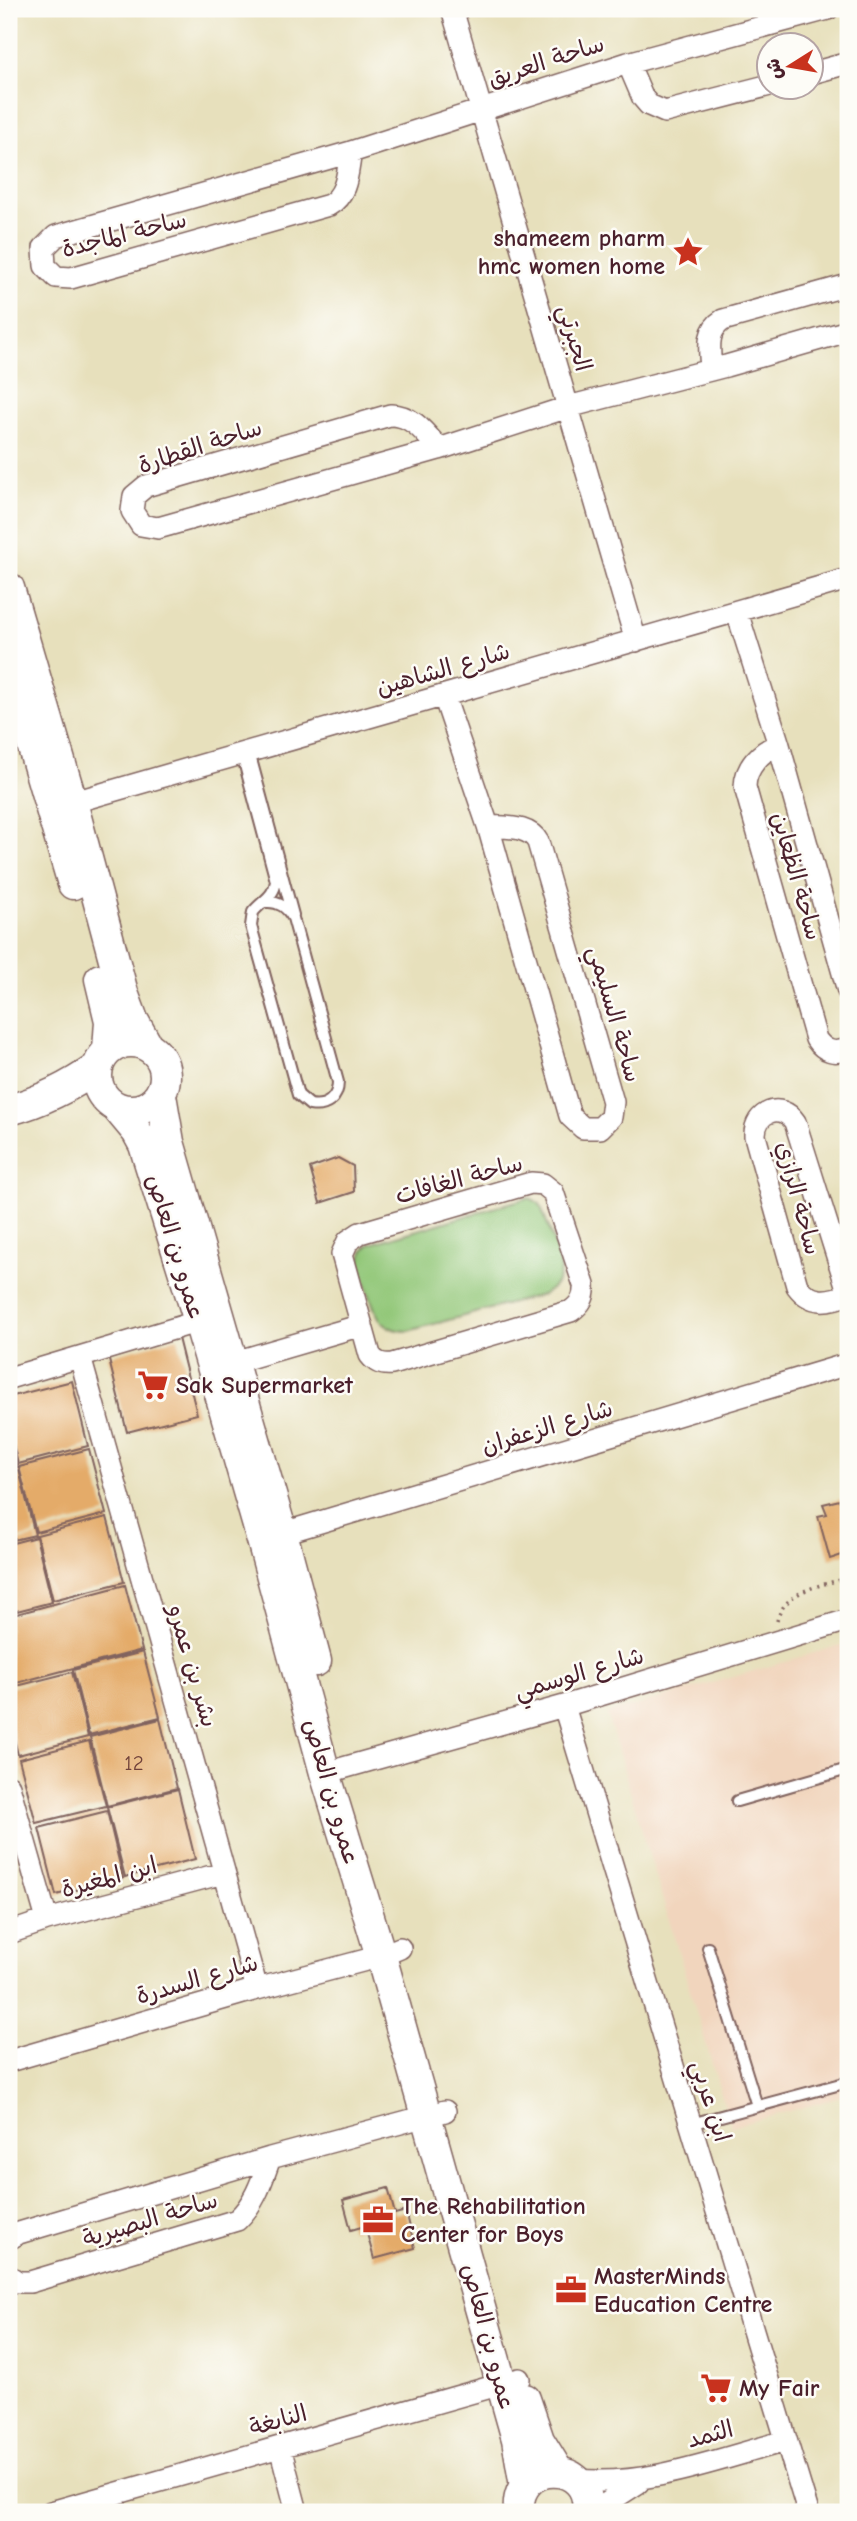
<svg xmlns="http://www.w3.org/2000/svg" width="857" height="2521" viewBox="0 0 857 2521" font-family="'Comic Neue','Playpen Sans Arabic',sans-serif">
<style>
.built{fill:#f1d5bd}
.green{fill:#92c778;stroke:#6e7352;stroke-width:2}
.building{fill:#e4ab69}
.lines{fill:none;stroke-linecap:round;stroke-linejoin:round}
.lane-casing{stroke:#81635e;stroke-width:14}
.street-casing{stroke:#81635e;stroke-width:24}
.secondary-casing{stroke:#81635e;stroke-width:33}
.path{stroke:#81635e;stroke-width:3.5;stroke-dasharray:2 5;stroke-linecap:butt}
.lane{stroke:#fff;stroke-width:10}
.street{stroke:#fff;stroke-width:21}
.secondary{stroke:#fff;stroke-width:30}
.labels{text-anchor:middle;stroke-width:5;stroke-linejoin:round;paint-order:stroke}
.number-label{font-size:21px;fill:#70423a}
.street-label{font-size:24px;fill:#4a1f2b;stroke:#fdfcf7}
.poi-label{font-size:24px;font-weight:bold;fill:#4a1f2b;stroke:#fdfcf7;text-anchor:start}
</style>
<rect width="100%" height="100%" fill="#fdfcf7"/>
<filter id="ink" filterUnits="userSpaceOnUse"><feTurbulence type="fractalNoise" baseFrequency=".0143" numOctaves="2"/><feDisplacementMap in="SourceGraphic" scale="14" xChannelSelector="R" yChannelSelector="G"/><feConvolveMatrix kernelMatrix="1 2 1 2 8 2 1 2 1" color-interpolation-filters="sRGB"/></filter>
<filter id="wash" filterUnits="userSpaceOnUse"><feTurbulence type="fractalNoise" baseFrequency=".00686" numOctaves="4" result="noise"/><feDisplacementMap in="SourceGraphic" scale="28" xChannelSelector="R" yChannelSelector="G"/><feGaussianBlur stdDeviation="1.57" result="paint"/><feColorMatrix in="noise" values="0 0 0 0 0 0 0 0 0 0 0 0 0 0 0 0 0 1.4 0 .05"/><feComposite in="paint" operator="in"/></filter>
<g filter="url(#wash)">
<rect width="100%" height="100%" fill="#e7e0bc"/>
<path class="built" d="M848,1643V2095L731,2127L607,1714Z"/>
<path class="green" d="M527,1198L532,1199L540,1204C546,1222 566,1265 558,1280C554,1288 549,1291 542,1295L408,1331C399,1331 389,1329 382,1322C374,1314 360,1269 361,1258C362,1251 365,1248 370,1244Z"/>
<g id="blocks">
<path class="building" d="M338,1158L353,1166L354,1192L320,1203L310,1168Z
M178,1338L197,1414L127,1432L108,1356Z
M72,1381L88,1446L18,1464L9,1428V1397Z
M9,1436L18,1467L9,1469Z
M89,1449L106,1514L36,1532L19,1467Z
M19,1470L35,1535L9,1541V1472Z
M848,1498V1553L830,1559L818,1516L827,1514L823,1504Z
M107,1517L124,1582L53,1600L37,1535Z
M36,1537L52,1602L9,1613V1544Z
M125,1585L142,1650L9,1685V1616Z
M143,1652L160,1717L89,1735L73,1670Z
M72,1672L88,1737L18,1755L9,1718V1688Z
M160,1719L177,1788L107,1806L90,1737Z
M89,1741L106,1806L36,1823L19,1759Z
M178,1789L195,1859L125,1877L107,1807Z
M107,1811L123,1878L56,1895L39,1828Z
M388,2188L395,2214L406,2211L415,2248L374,2259L365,2226L351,2230L343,2200Z"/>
</g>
</g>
<g filter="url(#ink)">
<use href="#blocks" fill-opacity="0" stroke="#81635e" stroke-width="2"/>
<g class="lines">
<defs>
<path id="lane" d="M249,752L293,915
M242,754L276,881C274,897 263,900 253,912L251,926L298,1095L310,1105C326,1108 338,1099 338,1082L293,918C287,907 279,901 266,902
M737,1801L848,1769
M708,1948L757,2106
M691,2124L848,2082"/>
<path id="street" d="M452,9L636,641
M812,73L848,63
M770,85L665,112L649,105L643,98L628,63L828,9
M351,152C347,172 348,194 329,205L71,278L56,277L45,266L44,248L56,236Z
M351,152L628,63
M711,370C710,351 705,331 723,320L848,285
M439,449C426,434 412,414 390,415L146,486L134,496L132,511L141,525L158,528L439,449L568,407L726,366L848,331
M737,612L779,745
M444,696L488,826L570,1116L583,1128H600L611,1117L613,1102L538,842C529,825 506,828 488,826
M60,806L848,579
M848,991L779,745C761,750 745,768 745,787L816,1039C824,1051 835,1055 848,1048
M531,1183L543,1184L553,1192L584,1285C585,1297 581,1304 571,1311L392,1364C382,1365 376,1363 370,1355L342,1254L348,1241L360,1233Z
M848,1291L795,1122C781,1101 754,1112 755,1136L797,1286C811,1305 829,1302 848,1294
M80,1357L257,1989
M221,1366L362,1325
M9,1378L213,1317
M270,1537L848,1364
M564,1706L808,2512
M325,1773L564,1706L848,1620
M9,1786L47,1920
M9,1933L47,1920L223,1873
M9,2061L257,1989L381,1956L400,1948
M270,2158L445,2111
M9,2239L19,2233L270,2158C262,2181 255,2203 237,2220L30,2282H18L9,2276
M280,2447L297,2512
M577,2480C648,2487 718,2459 786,2441
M51,2512L519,2379
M593,2512L638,2483"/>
<path id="secondary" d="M9,588L72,802L123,993L133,1020L147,1045
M9,666L73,884
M100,979L110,1021L108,1050
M97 1076a34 34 0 1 1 68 0a34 34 0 1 1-68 0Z
M161,1095L169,1142L282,1533L316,1661
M117,1108L137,1132L144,1145L199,1321L262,1540L325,1773L381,1956L517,2439L525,2486
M9,1110C42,1101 70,1087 98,1067
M525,2399L539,2440L558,2471
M519,2512C514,2458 594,2459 587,2512"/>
</defs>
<use href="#lane" class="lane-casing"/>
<use href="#street" class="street-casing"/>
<use href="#secondary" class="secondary-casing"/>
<path class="path" d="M777,1621C784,1590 822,1585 848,1578"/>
<use href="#lane" class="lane"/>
<use href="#street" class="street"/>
<use href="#secondary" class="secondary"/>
</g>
</g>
<defs>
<symbol id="sight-bare" viewBox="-9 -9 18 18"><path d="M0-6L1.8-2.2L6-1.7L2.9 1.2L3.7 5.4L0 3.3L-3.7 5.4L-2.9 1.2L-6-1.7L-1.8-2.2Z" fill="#c8321e" stroke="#fdfcf7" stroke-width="2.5" paint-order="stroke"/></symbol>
<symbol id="supermarket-bare" viewBox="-9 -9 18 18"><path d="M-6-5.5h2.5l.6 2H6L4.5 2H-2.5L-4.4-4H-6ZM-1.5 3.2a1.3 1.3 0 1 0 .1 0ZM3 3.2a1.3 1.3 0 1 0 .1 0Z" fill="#c8321e" stroke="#fdfcf7" stroke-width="2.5" paint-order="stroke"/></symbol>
<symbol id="office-bare" viewBox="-9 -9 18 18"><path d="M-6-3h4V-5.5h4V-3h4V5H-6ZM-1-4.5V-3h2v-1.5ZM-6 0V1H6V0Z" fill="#c8321e" stroke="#fdfcf7" stroke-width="2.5" paint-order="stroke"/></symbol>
</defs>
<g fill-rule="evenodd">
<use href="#sight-bare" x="666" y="230" width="44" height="44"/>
<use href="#supermarket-bare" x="131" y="1363" width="44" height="44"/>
<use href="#office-bare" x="356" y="2198" width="44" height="44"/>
<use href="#office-bare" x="549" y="2268" width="44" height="44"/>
<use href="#supermarket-bare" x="694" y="2366" width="44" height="44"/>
</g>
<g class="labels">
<g class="number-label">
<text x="134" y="1770">12</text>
</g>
<g class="street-label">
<text transform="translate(546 61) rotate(-18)" y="8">ساحة العريق</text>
<text transform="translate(124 234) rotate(-14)" y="8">ساحة الماجدة</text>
<text transform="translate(575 338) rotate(74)" y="8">الجبرتي</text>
<text transform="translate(200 446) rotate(-18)" y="8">ساحة القطارة</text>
<text transform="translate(443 669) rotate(-16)" y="8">شارع الشاهين</text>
<text transform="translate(797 876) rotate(74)" y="8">ساحة الظعاين</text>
<text transform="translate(615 1014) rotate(74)" y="8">ساحة السليمي</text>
<text transform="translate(459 1179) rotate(-15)" y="8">ساحة الغافات</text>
<text transform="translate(799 1198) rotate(75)" y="8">ساحة الرازي</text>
<text transform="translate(176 1247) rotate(73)" y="8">عمرو بن العاص</text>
<text transform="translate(547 1427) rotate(-17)" y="8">شارع الزعفران</text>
<text transform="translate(193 1666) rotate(74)" y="8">بشر بن عمرو</text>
<text transform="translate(579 1673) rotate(-16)" y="8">شارع الوسمي</text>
<text transform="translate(332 1792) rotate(74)" y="8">عمرو بن العاص</text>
<text transform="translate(109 1877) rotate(-15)" y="8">ابن المغيرة</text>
<text transform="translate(197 1979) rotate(-16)" y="8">شارع السدرة</text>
<text transform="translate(711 2101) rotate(73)" y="8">ابن عربي</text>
<text transform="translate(150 2219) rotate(-17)" y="8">ساحة البصيرية</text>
<text transform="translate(489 2337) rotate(75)" y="8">عمرو بن العاص</text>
<text transform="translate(278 2420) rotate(-16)" y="8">النابغة</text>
<text transform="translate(710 2434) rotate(-15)" y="8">الثمد</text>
</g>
<g class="poi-label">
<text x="665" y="246" text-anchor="end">shameem pharm<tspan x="665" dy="28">hmc women home</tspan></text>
<text x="176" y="1393">Sak Supermarket</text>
<text x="401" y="2214">The Rehabilitation<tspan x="401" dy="28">Center for Boys</tspan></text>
<text x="594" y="2284">MasterMinds<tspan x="594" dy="28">Education Centre</tspan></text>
<text x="739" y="2396">My Fair</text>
</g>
</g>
<rect width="857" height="2521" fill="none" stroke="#fdfcf7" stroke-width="35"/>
<g transform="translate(790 66) rotate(259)"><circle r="33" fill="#fdfcf7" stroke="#b5a4a5" stroke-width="2"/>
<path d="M0-5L12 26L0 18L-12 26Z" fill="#c8321e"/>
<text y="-10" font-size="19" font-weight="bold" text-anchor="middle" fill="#4a1f2b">ش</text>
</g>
</svg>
